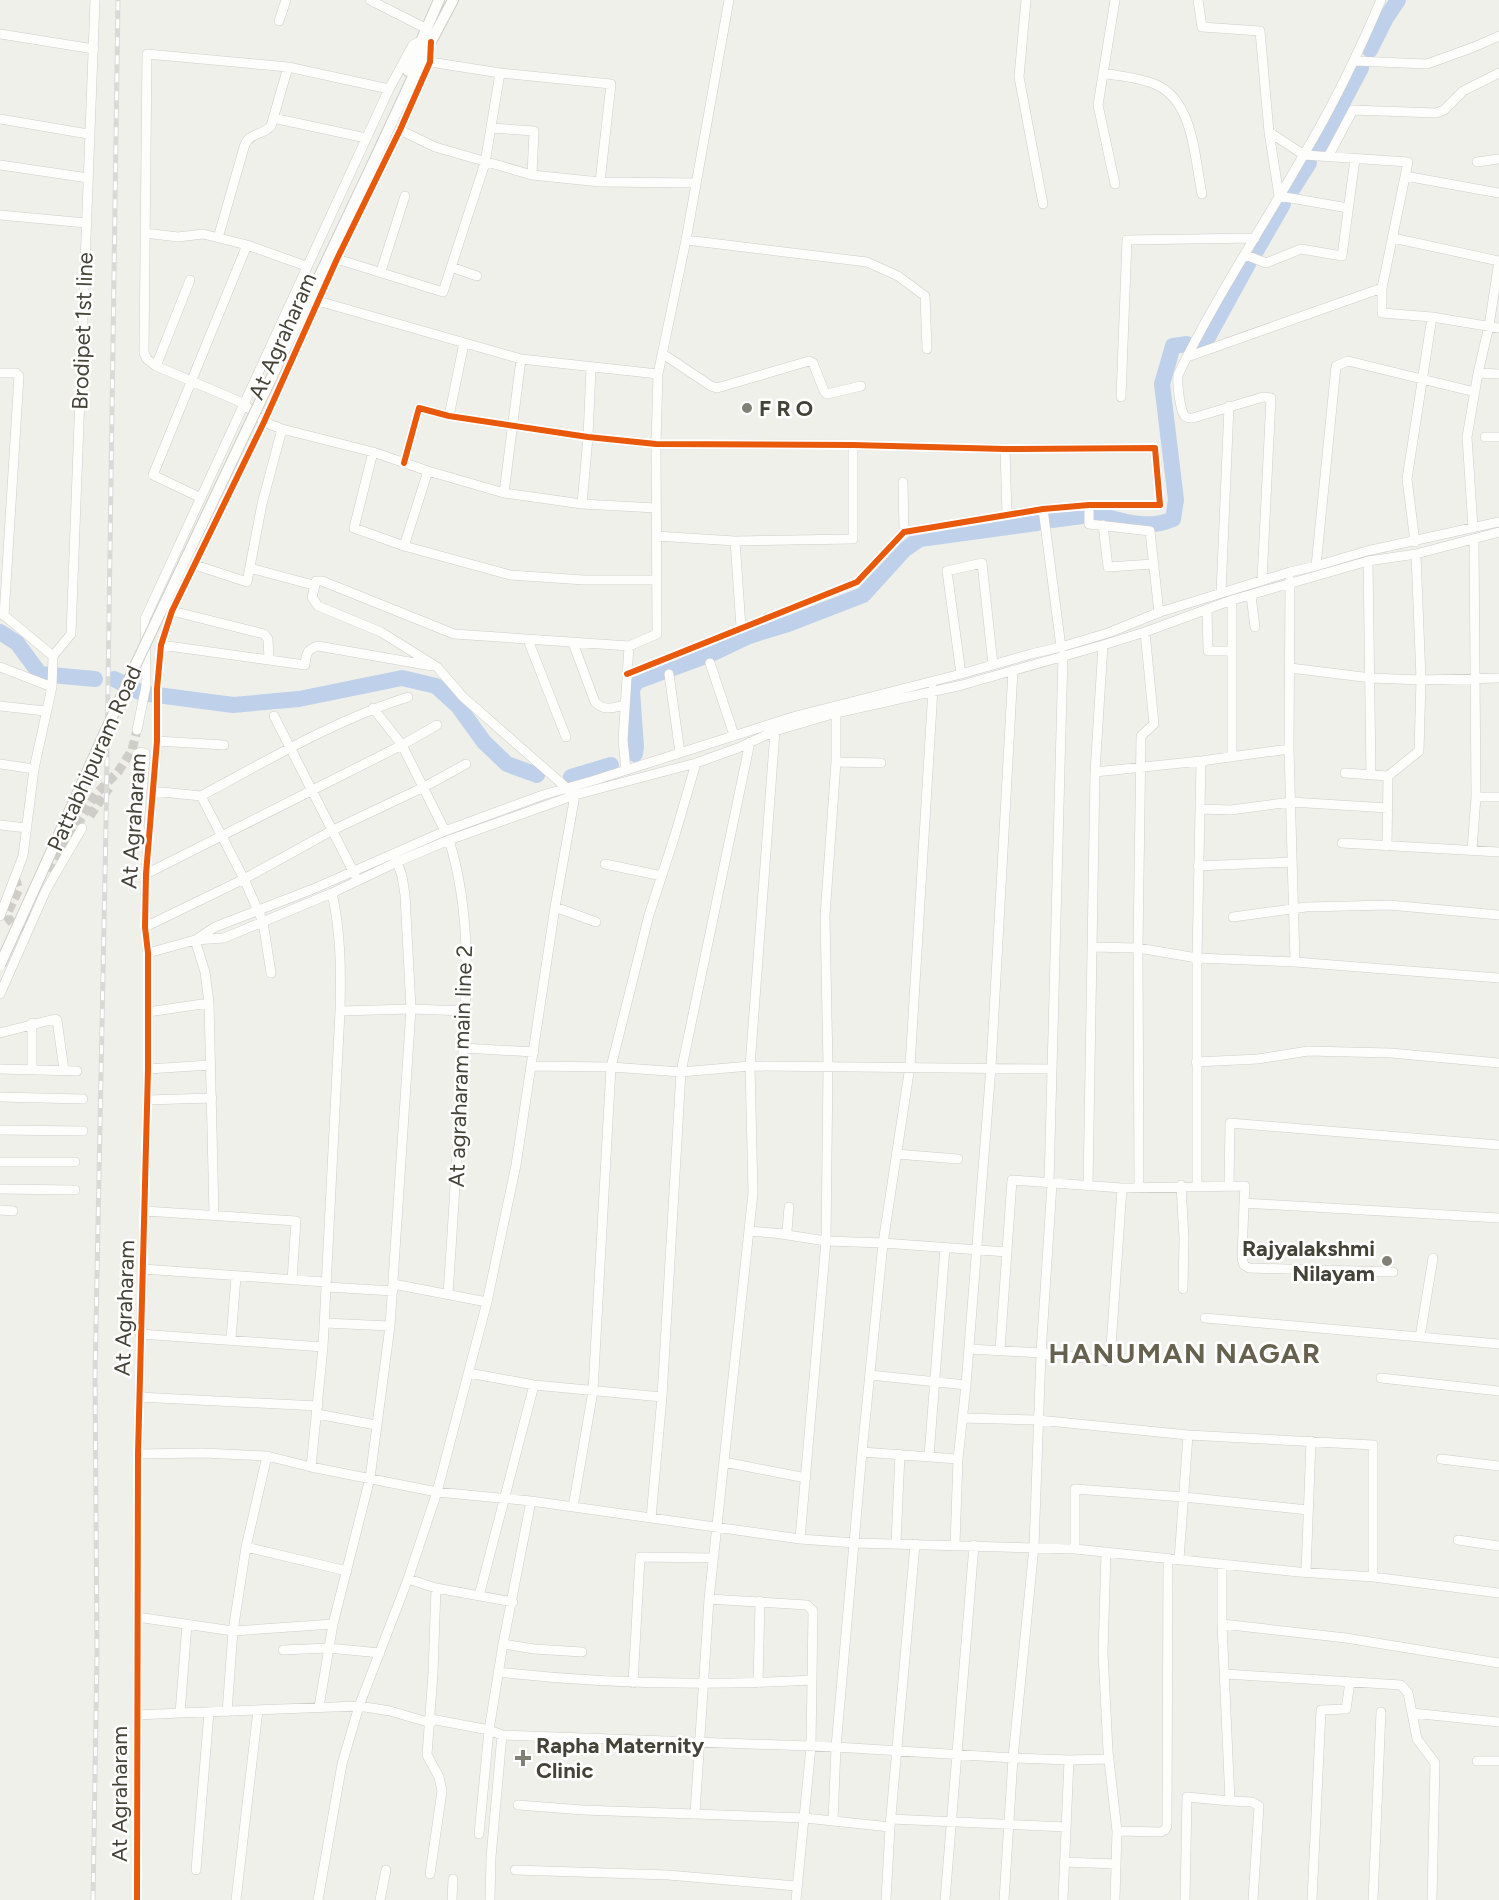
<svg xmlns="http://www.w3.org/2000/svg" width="1499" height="1900" viewBox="0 0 1499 1900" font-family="Figtree,sans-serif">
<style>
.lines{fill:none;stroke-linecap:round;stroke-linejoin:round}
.river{stroke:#bed0ea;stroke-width:16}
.minor-tunnel{stroke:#cecdc7;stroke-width:9;stroke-dasharray:9 4.5;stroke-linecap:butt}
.minor-casing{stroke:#cecdc8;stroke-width:10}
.tertiary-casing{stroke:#cecdc8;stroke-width:12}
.minor{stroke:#fdfdfc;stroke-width:9}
.tertiary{stroke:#fdfdfc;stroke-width:10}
.rail-casing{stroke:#d9d9d8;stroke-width:5}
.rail{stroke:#fff;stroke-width:3;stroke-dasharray:9;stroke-linecap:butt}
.tertiary-bridge-casing{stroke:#cecdc8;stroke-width:12;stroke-linecap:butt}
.tertiary-bridge{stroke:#fdfdfc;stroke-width:10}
.cycleway-casing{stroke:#fff;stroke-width:10}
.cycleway{stroke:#e8590c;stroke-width:6}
.poi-dot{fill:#818076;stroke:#fff;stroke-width:2}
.labels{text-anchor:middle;stroke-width:5;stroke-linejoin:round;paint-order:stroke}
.street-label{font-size:22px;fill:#454337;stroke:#fff}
.poi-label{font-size:22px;font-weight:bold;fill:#454337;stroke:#fff;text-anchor:start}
.district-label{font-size:28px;font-weight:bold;letter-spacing:1.5px;fill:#67624f;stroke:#fff}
</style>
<rect width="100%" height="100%" fill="#f0f0eb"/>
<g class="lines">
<path class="river" d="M1370,50L1386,18L1398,0
M1318,149L1361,68
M1290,193L1309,163
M1256,251L1283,204
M1201,343L1207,339L1248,264
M1095,514C1122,520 1146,531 1173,519L1176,500L1162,384L1173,346L1187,344
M1052,520L1082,516
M0,632L17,643L40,674L95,679
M114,679L142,693L233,705L299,699L402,678L436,686L458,706L484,742L507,764L537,775
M635,754L636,746L632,691L634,685L638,681L711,654L749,636L788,624L863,595L904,550L920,539L1037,523
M571,777L611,765"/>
<path class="minor-tunnel" d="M90,816L109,788
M52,873L65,845L96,794L118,772L132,750L137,730
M15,878L19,889L8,912V918L14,925L21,927L27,922L32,912"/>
<defs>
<path id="minor" d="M370,0L427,29
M1026,0L1019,77L1043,204
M1115,0L1098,105L1115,184
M1198,0L1202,27L1260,31L1269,132L1279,196L1348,208
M279,21L286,0
M0,34L94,49
M1355,61L1427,64L1474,47L1499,36
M430,62L500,73L611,84L600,182
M1103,73C1118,76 1134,77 1149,82C1194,95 1194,156 1202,194
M273,118L366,138
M0,119L88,134
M491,128L534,131L532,175
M400,130L435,147L532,175L600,182L696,183
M1269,132L1304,155L1408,162L1382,288V313L1432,317L1499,328
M1328,157L1353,110L1436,113L1444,110L1463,91L1499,73
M1477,162L1499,159
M0,165L88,178
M1405,176L1499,193
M0,215L86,223
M145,233L178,237L203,234L247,245L306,266
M218,238L245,144C250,133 263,135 271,126L288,67
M1393,238L1499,261
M686,240L867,262L898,276L925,296L927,349
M1246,255L1266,263L1301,249L1342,256L1355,159
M337,259L443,292L485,163L500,73
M451,267L477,276
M381,271L405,196
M190,280L156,366L243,403L264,422L282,429L373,452L428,471L504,493L582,504L656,508
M318,301L521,359L658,374
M663,354L711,386L717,388L809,361L813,363L824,391L827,394L861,386
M1187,357L1382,288
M156,366L147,359L144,353L147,54L288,67L389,89
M0,373H16L19,376L4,616
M1478,373L1499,374
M1121,397L1127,240L1255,238
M449,416L464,343
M1485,437H1499
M1005,449L1007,514
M373,452L354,528L404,546L510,575L584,580H657
M404,463L419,408L449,416L588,437L656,444L853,445L1005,449L1155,448L1160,505H1089L1043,509L904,532L857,582L627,674
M903,482L904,532
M504,493L521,359
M199,497L153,475L247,245
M582,504L588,437L591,368
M1089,505V524L1150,531L1159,613
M1043,509L1061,647
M1103,525L1108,567L1153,564
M1473,528L1467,437L1478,373L1489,326L1499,261
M656,536L735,541L853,539V445
M735,541L741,627
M1415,542L1407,479L1432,317
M404,546L428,471
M1368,561L1371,774
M195,565L247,582L262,504L282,429
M1316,566L1336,366L1348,361L1475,392
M250,568L313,585
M1262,580L1271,398L1263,397L1193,418C1189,418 1187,419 1184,415C1180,409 1177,383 1178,375C1214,300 1262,228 1303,156C1333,106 1358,54 1381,0
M1290,580L1289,749L1295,962
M1221,593L1229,406
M1251,596L1255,627
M1207,609L1208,651H1231
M168,610L264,634L268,639L269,659
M0,612L53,656L52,687L34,769L23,856L0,916
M528,640L566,737
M573,643L595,702C604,712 614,707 625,705
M161,645L305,665C306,654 307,649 318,646L432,666
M53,656L71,634L95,0
M710,663L734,735
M0,667L52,687
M1290,668L1371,678L1421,680L1499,678
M669,674L680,753
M961,674L947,571L982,563L993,665
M0,706L45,711
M373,708L402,745L437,725
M274,716L355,875
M137,730L146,686L145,619L389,89L413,45L422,40
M157,741L224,745
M137,754L141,752L145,753V758L139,827L141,833L149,836
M1232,757V600
M836,762L881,763
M0,764L34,769
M626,770L623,740L629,646
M1095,772L1201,761L1289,749
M1345,773L1388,776L1419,751L1421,680L1416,554
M569,790L463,697L437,667L381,632L318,606L312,597L316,581H322L454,634L629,646L657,634L656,444L658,374L686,240L729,0
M152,791L201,796L244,879L263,922L271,973
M201,796C268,760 335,720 408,697
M1476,797H1499
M1200,809L1231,810L1291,802L1388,808
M0,825L27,828
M1342,843L1499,852
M1387,846L1388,776
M1472,850L1476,797L1474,539
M605,864L662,876
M1198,866L1292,862
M146,874L402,745L445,831
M555,907L596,922
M1233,917L1306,907L1389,905L1499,915
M145,927L244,879L333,830L424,787L466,764
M197,939L215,927L313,889L445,831L543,795L595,780L796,716L961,674L1031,654L1061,647L1108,633L1160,612L1290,572L1316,566L1367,551L1499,522
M195,940L205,972L209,1003L214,1215
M1092,947L1138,948L1197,958L1295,962L1499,978
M148,953L195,940L224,938L332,893L397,862L449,840L575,795L696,763L738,748L775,731L836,713L962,685L1103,645L1145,632L1232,600L1368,561L1416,554L1499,532
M0,994L46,890L82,828
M340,1011L411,1009L466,1011
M148,1012L209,1003
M32,1023V1069
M0,1033L55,1019L57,1020L64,1070
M463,1048L534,1052
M1196,1062L1258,1059L1308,1051L1391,1053L1499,1063
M531,1066L611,1067L681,1072L750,1066L1052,1069
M0,1069L77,1071
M148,1069L210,1065
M0,1097L83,1099
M147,1100L212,1098
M0,1130L83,1131
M896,1154L958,1159
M0,1162H75
M1049,1183L1063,655
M1181,1185L1184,1238L1183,1289
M1197,1185V958L1201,761
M1229,1185L1230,1123L1499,1145
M1088,1186L1095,772L1103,645
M1139,1187L1138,948L1141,736L1154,724L1145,632
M0,1189L75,1190
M1244,1203L1242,1259L1244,1265L1249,1268L1393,1272
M0,1210L13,1211
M145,1211L296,1221L292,1280
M749,1231L784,1234L787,1231L789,1207
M781,1234L826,1241L883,1243L1007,1252
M143,1269L325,1282
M393,1284L487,1302
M327,1287L393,1291
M448,1293C453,1224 457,1154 461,1084C466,1002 474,920 449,840
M1205,1318L1499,1344
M325,1323L390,1326
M140,1334L323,1347
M1420,1337L1433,1258
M231,1339L236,1277
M969,1349L1041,1353L1110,1361L1122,1188
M1000,1350L1012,1180L1122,1188L1245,1186L1244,1203L1499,1218
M469,1373L534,1385L662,1397
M870,1375L966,1385
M1381,1378L1499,1391
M139,1397L318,1406
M317,1414L376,1425
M962,1418L1038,1420L1188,1435L1373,1445V1577
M862,1452L958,1459
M138,1454L203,1453L267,1456L311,1467L437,1492L531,1501L800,1539L855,1543L1075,1549L1299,1572L1373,1577L1499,1593
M929,1456L945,1248
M1441,1459L1499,1466
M724,1462L806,1478
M311,1467L323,1347L340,1011C341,971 341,933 332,893
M573,1507L593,1391L611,1067L649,915L675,835L696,763
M651,1518L662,1397L681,1072L750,742
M800,1539L826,1241L828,1066L825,916L836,762V713
M1458,1540L1499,1546
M896,1543L900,1454
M955,1545L958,1459L966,1385L991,1067L1013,670
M246,1547L347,1571
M1075,1549V1489L1184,1497L1308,1510
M1106,1552L1103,1653L1108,1751L1117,1831L1115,1900
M1179,1560L1188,1435
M1306,1572L1311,1441
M408,1579L436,1588L513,1602
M479,1596L534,1385
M709,1599L807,1605L813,1611L811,1746L796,1900
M137,1617L233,1631L333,1624
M187,1624L180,1713L359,1706L390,1711L431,1723
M1222,1624L1346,1638L1499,1663
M503,1644L534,1649L582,1652
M283,1650L328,1648L380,1653
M498,1672C603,1684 707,1686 812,1680
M1225,1674L1401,1685L1408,1693L1412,1713L1499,1722
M633,1683L640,1557L713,1558
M758,1683L760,1601
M319,1707L333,1624L370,1478L390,1326L411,1009L405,895L402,876L395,856
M227,1712L233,1631L246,1547L267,1456
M1412,1713L1417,1739L1435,1763L1432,1900
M137,1715L180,1713
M431,1719L489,1730L502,1735L836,1747L1013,1758L1069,1760L1063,1900
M1069,1760L1109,1759
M1477,1761H1499
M1230,1801L1252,1802L1259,1806L1253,1900
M518,1805L583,1810L805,1818L890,1827
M695,1813L709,1599L753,1193L750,1066L775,731
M891,1819L1066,1827
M833,1821L836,1747L862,1452L883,1243L910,1066L933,689
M1117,1831L1161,1832L1165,1830L1167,1826L1168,1558
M479,1834L489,1730L503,1644L531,1501
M1064,1862L1116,1864
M196,1870L209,1712
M515,1870L668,1875L796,1886
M430,1874L442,1791L439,1777L427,1755L433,1673L436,1588
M137,1900L138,1454L148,1069V953L145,927L146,874L157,741V689L161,645L172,611L264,422L337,259L400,130L430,62L431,42
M236,1900L258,1710
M318,1900L342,1764L359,1706L408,1579L437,1492L487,1302L516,1165L555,907L575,795
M380,1900L386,1870
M452,1900L453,1879
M490,1900L491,1857L502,1735
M886,1900L890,1827L915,1544
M945,1900L974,1545
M1004,1900L1013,1758L1034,1547L1041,1353L1052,1184
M1185,1900L1187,1797L1230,1801L1222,1624V1564
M1312,1900L1321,1710L1346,1709L1350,1682
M1373,1900L1381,1712"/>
<path id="tertiary" d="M408,71L439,0
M373,163L416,70L453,0"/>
</defs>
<use href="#minor" class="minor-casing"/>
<use href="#tertiary" class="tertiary-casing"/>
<use href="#minor" class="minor"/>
<use href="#tertiary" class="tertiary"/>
<defs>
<path id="rail" d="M93,1900L97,1654L95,1376L106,824L118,0"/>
</defs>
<use href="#rail" class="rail-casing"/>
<use href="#rail" class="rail"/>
<defs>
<path id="tertiary-bridge" d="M0,965L136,664L373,163"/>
</defs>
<use href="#tertiary-bridge" class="tertiary-bridge-casing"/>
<use href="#tertiary-bridge" class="tertiary-bridge"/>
<defs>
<path id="cycleway" d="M404,463L419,408L449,416L588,437L656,444L853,445L1005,449L1155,448L1160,505H1089L1043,509L904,532L857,582L627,674
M137,1900L138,1454L148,1069V953L145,927L146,874L157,741V689L161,645L172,611L264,422L337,259L400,130L430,62L431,42"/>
</defs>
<use href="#cycleway" class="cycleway-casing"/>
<use href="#cycleway" class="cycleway"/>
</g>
<g class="poi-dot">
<circle cx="747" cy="408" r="6"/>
<circle cx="1387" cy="1261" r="6"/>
<path d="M520 1749h6v6h6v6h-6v6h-6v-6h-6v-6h6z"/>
</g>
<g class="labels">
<g class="street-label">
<text transform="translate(82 331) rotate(-88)" y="8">Brodipet 1st line</text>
<text transform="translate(282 336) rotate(-66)" y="8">At Agraharam</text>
<text transform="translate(94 758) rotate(-66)" y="8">Pattabhipuram Road</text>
<text transform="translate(133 821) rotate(-86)" y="8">At Agraharam</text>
<text transform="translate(460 1066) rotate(-88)" y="8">At agraharam main line 2</text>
<text transform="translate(124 1308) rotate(-88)" y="8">At Agraharam</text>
<text transform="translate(119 1794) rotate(-90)" y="8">At Agraharam</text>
</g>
<g class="poi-label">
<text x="759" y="416">F R O</text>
<text x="1375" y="1256" text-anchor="end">Rajyalakshmi<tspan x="1375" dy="25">Nilayam</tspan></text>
<text x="536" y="1753">Rapha Maternity<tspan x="536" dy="25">Clinic</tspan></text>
</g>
<g class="district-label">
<text x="1185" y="1363">HANUMAN NAGAR</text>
</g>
</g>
</svg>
